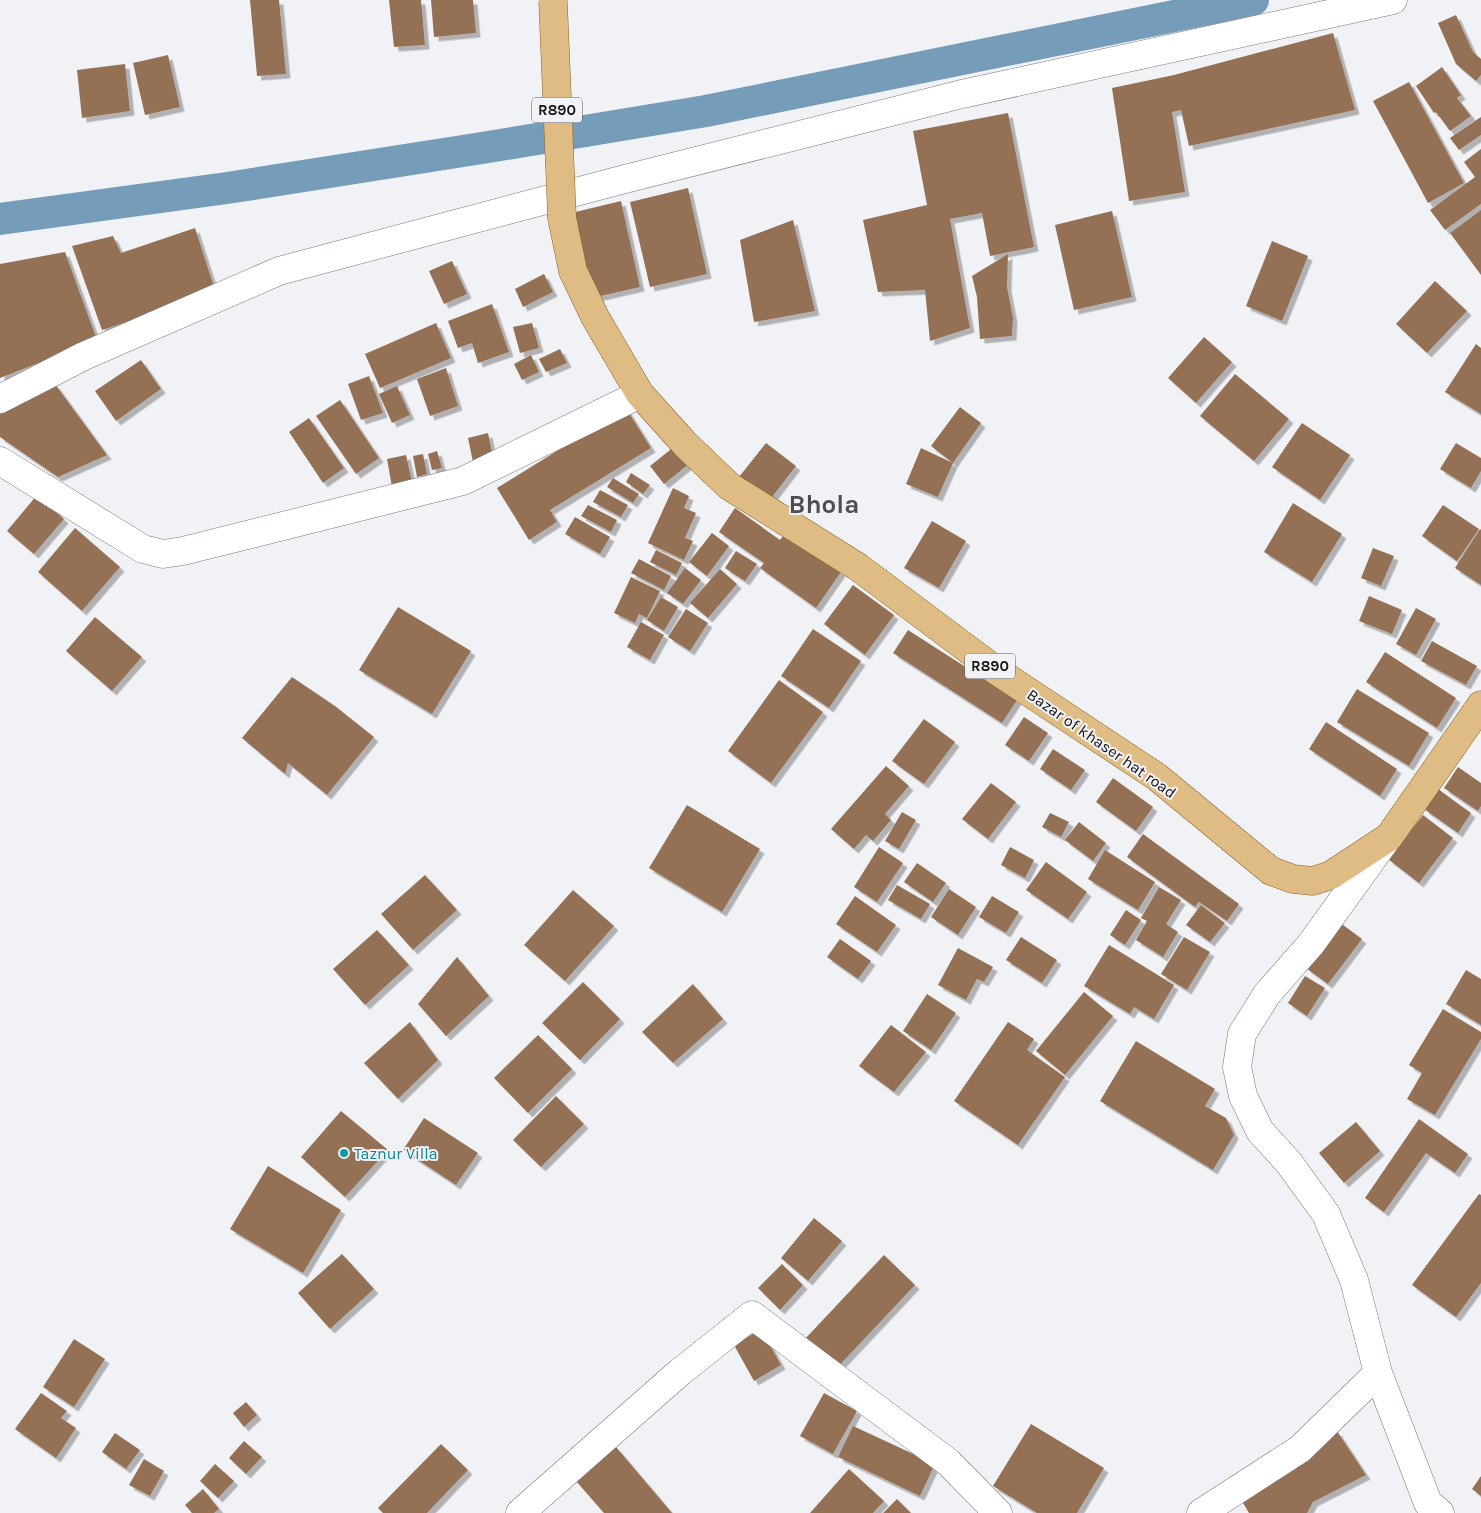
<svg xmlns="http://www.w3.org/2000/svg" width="1481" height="1513" viewBox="0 0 1481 1513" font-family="Karla,sans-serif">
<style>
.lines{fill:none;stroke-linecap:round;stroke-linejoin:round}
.canal{stroke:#759cb8;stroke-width:32}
.building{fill:#947154;filter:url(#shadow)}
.street-casing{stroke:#78797d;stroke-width:29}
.secondary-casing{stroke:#78797d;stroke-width:29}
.primary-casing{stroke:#8b6429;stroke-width:29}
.street{stroke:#fff;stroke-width:28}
.secondary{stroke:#fff;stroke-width:28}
.primary{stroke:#e0bc85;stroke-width:28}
.primary-bridge-casing{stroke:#8b6429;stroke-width:29;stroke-linecap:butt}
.primary-bridge{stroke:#e0bc85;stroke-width:28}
.culture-dot{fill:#0f9aa8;stroke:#f1f2f6;stroke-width:2}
.labels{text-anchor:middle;stroke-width:4;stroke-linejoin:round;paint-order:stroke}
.shield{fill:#f1f2f6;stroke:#565658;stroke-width:1}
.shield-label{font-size:15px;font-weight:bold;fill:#131314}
.street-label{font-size:16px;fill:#131314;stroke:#f1f2f6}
.culture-label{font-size:16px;fill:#0d838f;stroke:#f1f2f6;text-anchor:start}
.town-label{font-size:26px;font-weight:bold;fill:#4d4e51;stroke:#f1f2f6}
</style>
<defs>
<filter id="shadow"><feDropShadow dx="4.5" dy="4.5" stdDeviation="0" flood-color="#0004"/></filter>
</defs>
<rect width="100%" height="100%" fill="#f1f2f6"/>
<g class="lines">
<path class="canal" d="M0,219L227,188L482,148L706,111L1253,0"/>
</g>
<path class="building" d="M250,0H279L286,74L257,76Z
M389,0H421L425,45L394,47Z
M431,0H473L476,33L434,37Z
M1456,15L1473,52L1481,59V75L1476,81L1456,64L1438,23Z
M1333,33L1355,110L1189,146L1181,110L1172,112L1185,192L1129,201L1112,88L1174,75Z
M168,55L180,107L145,115L133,63Z
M125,64L130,111L82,118L77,70Z
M1442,67L1461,95L1457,98L1471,116L1450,131L1436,112L1434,113L1416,86Z
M1409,82L1464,183L1428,203L1373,101Z
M1008,113L1034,247L990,256L982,213L950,219L970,328L930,341L925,290L878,292L863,220L927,205L913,131Z
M1481,117V135L1459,150L1450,138Z
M1481,149V204L1445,230L1430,210L1475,177L1464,162Z
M688,188L707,274L650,287L630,202Z
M621,201L640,287L583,300L563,215Z
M1481,210V275L1450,233Z
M1112,211L1132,297L1074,310L1055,225Z
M793,220L815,311L754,322L740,240Z
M195,228L216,293L102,330L72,246L113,236L121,253Z
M1272,241L1308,256L1282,321L1246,306Z
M65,252L97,340L0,378V264Z
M1008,254L1007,287L1013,318L1012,336L980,339L977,297L972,276Z
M452,261L467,294L444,304L429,271Z
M544,274L553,292L523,307L515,289Z
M1435,281L1467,311L1427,353L1396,324Z
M492,304L509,352L478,363L472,343L458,348L448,321Z
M436,323L451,358L380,388L365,354Z
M532,323L539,348L520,353L513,327Z
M1204,337L1232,362L1196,403L1168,378Z
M1476,344L1481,348V414L1445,392Z
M560,349L567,363L546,372L539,359Z
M531,355L539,372L522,380L514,364Z
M141,360L161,389L116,421L95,391Z
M446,368L458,406L430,416L417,379Z
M1235,374L1289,419L1254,461L1200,416Z
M369,376L383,413L361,420L348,384Z
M55,384L107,455L58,477L0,437V414Z
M397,386L410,415L392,423L379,394Z
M340,400L379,458L356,474L316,416Z
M960,407L981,423L953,463L938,497L906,484L921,448L953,463L931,446Z
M626,408L651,448L550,510L557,522L529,540L497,488Z
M309,418L344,468L323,483L289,432Z
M1302,423L1350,455L1320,500L1272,467Z
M488,433L493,457L473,462L468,438Z
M766,443L796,466L769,501L739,477Z
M1456,443L1481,458V471L1471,488L1440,469Z
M675,446L689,464L664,484L650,466Z
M437,451L442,468L432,470L428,454Z
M423,454L427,474L417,477L413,456Z
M406,455L412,482L392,487L387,459Z
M631,473L650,485L643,494L626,482Z
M613,478L639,494L633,503L607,487Z
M673,488L689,496L684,508L696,513L685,538L693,541L684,560L648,543Z
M600,490L628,505L621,517L593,502Z
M37,495L64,519L34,554L7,531Z
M1293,503L1342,534L1312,582L1264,552Z
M588,505L617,520L611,532L581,516Z
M1443,505L1479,529L1457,561L1422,536Z
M735,508L780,540L785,533L841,572L816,608L760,568L764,563L719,532Z
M575,517L610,537L600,554L565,534Z
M932,521L966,541L939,588L904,568Z
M75,528L120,567L82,611L38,572Z
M1480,529L1481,530V585L1455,568Z
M712,533L729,546L707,576L689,562Z
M1373,548L1394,556L1381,586L1361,578Z
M656,550L682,563L676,575L650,562Z
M736,551L757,564L745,581L725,568Z
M639,559L671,576L664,590L631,573Z
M685,568L701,580L683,604L667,593Z
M720,569L737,584L708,618L690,603Z
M631,577L660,591L647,618L639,614L635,623L614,613Z
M853,585L894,615L865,655L824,624Z
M1369,596L1402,610L1392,634L1359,621Z
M661,597L678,607L664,631L647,620Z
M398,607L471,651L432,714L359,670Z
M1416,608L1436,619L1416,655L1396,644Z
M686,609L708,623L690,651L668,637Z
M95,617L142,657L112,691L66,651Z
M641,622L664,635L650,660L627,647Z
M813,629L861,661L829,708L781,676Z
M908,630L1017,700L1002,723L893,653Z
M1432,641L1477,666L1466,685L1421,661Z
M1385,652L1456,698L1437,728L1366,682Z
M292,677L335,706L374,737L327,795L288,763L285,774L242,738Z
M779,680L823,712L771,783L728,751Z
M1357,689L1429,733L1409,766L1337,722Z
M1024,717L1048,733L1029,761L1005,745Z
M924,719L955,742L924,784L892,761Z
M1326,722L1397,769L1380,796L1309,749Z
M1053,749L1085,770L1071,790L1040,769Z
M886,766L909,786L885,814L891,820L873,841L866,835L854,849L831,829Z
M1458,767L1481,783V806L1478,811L1444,788Z
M1113,778L1153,807L1136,831L1096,802Z
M991,783L1016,802L988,839L962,819Z
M1438,789L1471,813L1458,833L1424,809Z
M687,805L760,849L722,912L649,868Z
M902,812L916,820L899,849L885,841Z
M1050,813L1069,822L1061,837L1042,827Z
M1423,815L1453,838L1419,883L1388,859Z
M1079,822L1106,843L1093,861L1065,840Z
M1143,834L1239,904L1227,921L1199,902L1195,907L1127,857Z
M879,847L903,863L877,902L854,887Z
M1010,847L1034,860L1025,878L1001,865Z
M1105,850L1155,882L1138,910L1088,879Z
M1046,862L1087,892L1068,919L1026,890Z
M917,863L946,883L933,902L904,882Z
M425,875L457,910L413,950L381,914Z
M897,885L930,904L921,919L888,900Z
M1159,887L1181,900L1166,924L1178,932L1163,957L1136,940L1147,921L1141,918Z
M949,889L976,907L958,935L931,917Z
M573,890L614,926L565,981L524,945Z
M855,896L896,925L877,952L836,924Z
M992,896L1019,912L1006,933L979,917Z
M1201,905L1225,923L1210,942L1186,925Z
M1126,910L1141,920L1125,945L1110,935Z
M1339,922L1362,939L1328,984L1306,968Z
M377,930L409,965L365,1005L333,969Z
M1021,937L1057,960L1042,983L1006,960Z
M1184,937L1210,952L1187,990L1161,974Z
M840,939L871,961L858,979L827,957Z
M1109,945L1174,985L1154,1019L1134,1007L1130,1014L1084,986Z
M958,948L993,967L984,982L977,979L966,1000L938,985Z
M457,957L489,996L446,1036L418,1004Z
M1466,970L1481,979V1025L1446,1004Z
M1305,976L1325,988L1307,1016L1288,1003Z
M583,982L620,1019L580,1060L542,1023Z
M693,984L723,1019L673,1063L642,1032Z
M1084,992L1113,1016L1065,1075L1036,1051Z
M927,994L956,1013L931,1050L903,1031Z
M1443,1009L1481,1032V1039L1435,1115L1407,1099L1422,1073L1409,1065Z
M410,1022L438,1060L398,1099L364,1063Z
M1008,1022L1034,1039L1027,1050L1065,1077L1018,1145L954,1101Z
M891,1025L926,1052L894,1092L859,1066Z
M538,1035L572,1069L528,1113L494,1078Z
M1136,1041L1215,1089L1205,1106L1226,1118L1234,1135L1213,1170L1100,1101Z
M556,1096L584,1124L541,1167L513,1140Z
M341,1111L388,1150L345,1197L301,1157Z
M424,1118L478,1153L456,1185L403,1150Z
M1419,1119L1468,1154L1455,1173L1426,1153L1384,1212L1365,1198Z
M1356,1122L1380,1151L1344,1183L1319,1153Z
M268,1166L341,1210L303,1273L230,1229Z
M1479,1194L1481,1195V1283L1456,1317L1412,1285Z
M814,1218L842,1241L808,1281L781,1258Z
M342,1254L374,1289L330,1329L298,1293Z
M884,1255L915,1285L835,1370L804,1340Z
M782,1264L803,1285L780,1310L758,1288Z
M761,1329L781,1365L754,1381L734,1345Z
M74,1339L105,1359L74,1407L43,1387Z
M41,1393L67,1411L61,1418L76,1428L56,1458L15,1429Z
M824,1393L857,1411L833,1454L800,1436Z
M246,1402L257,1415L244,1427L233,1413Z
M1031,1424L1104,1468L1077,1513H1037L993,1486Z
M853,1426L935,1464L920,1496L838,1457Z
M1337,1431L1366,1475L1313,1502L1307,1513H1249L1236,1491Z
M115,1433L140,1450L126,1469L102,1452Z
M244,1441L262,1457L246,1474L229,1458Z
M441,1444L468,1470L427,1513H383L378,1508Z
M616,1447L672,1513H604L576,1481Z
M144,1459L164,1471L150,1496L129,1485Z
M215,1464L234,1481L218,1498L200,1481Z
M849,1469L884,1501L873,1513H810Z
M1481,1476V1496L1472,1489Z
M203,1489L219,1509L214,1513H192L185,1505Z
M897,1499L911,1513H883Z"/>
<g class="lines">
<defs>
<path id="street" d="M1386,840L1311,944L1267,994L1242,1034L1237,1067L1243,1096L1260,1131L1289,1163L1326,1214L1354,1280L1378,1373L1428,1503L1440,1513
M520,1513L680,1372L752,1315L948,1462L998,1513
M1201,1513L1300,1449L1378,1373"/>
<path id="secondary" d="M0,399L84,356L279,271L621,180L962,94L1393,0
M0,461L143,549L163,554L183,551L463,481L640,394"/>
<path id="primary" d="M562,218L573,271L595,317L640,394L685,444L729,486L858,567L997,671L1157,777L1271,871L1293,879L1313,881L1331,875L1389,837L1481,705"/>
</defs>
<use href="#street" class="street-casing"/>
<use href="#secondary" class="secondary-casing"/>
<use href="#primary" class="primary-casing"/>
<use href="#street" class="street"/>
<use href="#secondary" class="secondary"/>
<use href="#primary" class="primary"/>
<defs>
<path id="primary-bridge" d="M553,1L562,218"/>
</defs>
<use href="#primary-bridge" class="primary-bridge-casing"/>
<use href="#primary-bridge" class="primary-bridge"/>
</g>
<circle class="culture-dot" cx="344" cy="1153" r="5"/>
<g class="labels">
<g class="shield">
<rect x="532" y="97.5" width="50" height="25" rx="4"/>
<rect x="965" y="653.5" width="50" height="25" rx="4"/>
</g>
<g class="shield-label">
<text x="557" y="115">R890</text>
<text x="990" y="671">R890</text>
</g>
<g class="street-label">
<text transform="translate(1102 743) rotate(35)" y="6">Bazar of khaser hat road</text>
</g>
<g class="culture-label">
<text x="354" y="1159">Taznur Villa</text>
</g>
<g class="town-label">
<text x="824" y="513">Bhola</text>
</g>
</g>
</svg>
